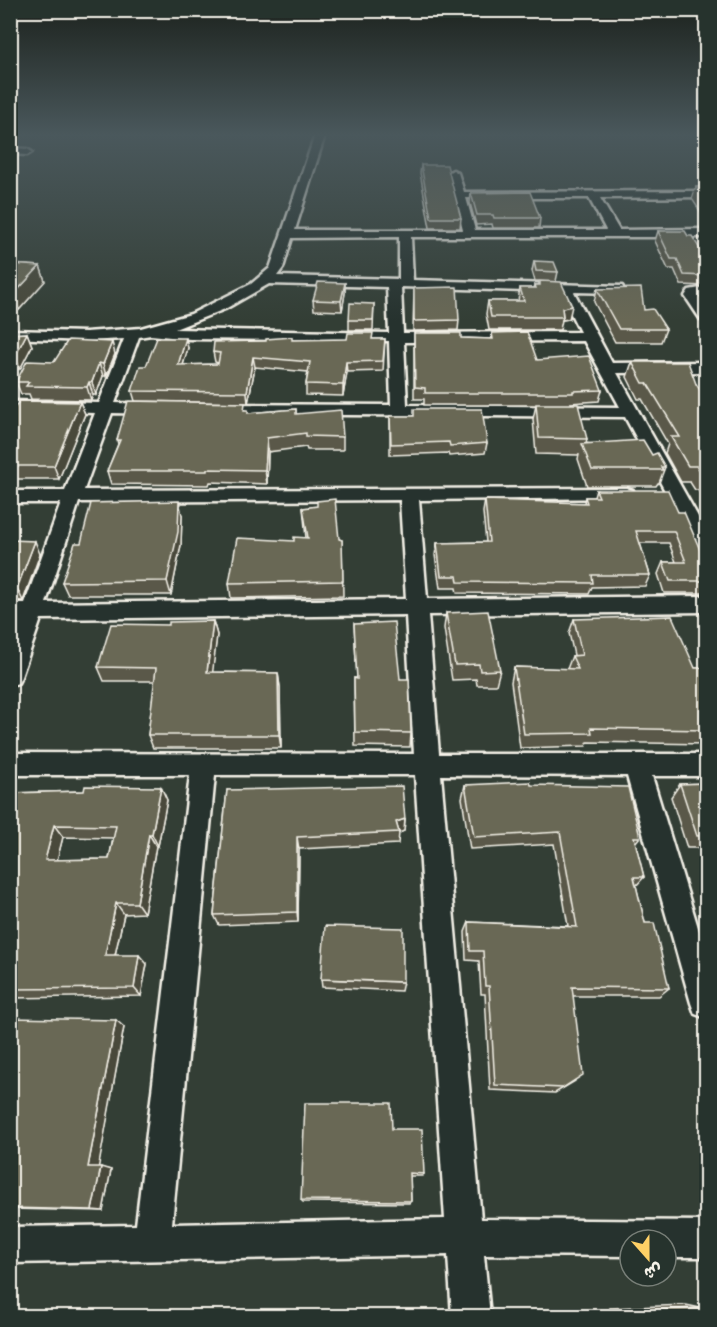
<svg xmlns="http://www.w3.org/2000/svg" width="717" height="1327" viewBox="0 0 717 1327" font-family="Pangolin,'Playpen Sans Arabic',sans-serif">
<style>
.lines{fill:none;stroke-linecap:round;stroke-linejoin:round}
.street-casing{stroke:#f4f1e8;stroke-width:5}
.street{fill:#26332d;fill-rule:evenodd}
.wall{fill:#5a5948;stroke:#f4f1e8;stroke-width:1.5;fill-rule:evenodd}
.shaded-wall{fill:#4a493b;stroke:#f4f1e8;stroke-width:1.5}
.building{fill:#696854;stroke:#f4f1e8;stroke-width:1.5;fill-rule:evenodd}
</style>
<rect width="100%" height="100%" fill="#333e35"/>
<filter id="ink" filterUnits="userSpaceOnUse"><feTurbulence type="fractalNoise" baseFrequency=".0167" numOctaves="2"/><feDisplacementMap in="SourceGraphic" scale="12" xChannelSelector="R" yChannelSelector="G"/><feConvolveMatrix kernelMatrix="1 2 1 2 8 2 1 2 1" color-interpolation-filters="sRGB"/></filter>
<g filter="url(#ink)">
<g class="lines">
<defs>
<path id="street" d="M315,135H325L295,230H463L448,173L453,170L458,173L464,192L706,191V197L600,198L619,230L706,229V237H411L413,280L622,286L624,289L617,293L574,292L612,363L706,362V372L617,373L706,531V555L699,553L696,548L625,417L218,414L210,409L218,404L391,405L389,341L190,339L151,335L139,337L115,403L155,404L163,409L155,414L112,413L84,490L626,488L633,490L635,494L633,498L419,500L427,599L706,596V612L428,615L439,754H706V776H652L706,954V1018L695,1014L691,1003L627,776L441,775L481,1219L706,1221V1257H666V1240H630V1256L484,1255L490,1316H452L448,1255L10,1263V1227L136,1225L190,775H10V753L414,754L406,615L41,619L21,677L18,683L10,686V644L19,619H10V603H25L61,503H10V491H65L95,413L10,411V401L99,403L124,339L86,341L10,338V330L86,332L141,328L191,314L251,284L270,268ZM466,198H589L606,230H475ZM399,237V279L277,276L283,268L292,238ZM269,284L387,287L389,333L175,329L225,309ZM401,287L560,292L580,332L403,333ZM584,341L620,407L407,405L404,342ZM400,500L406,599L46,603L79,502ZM215,775H415L445,1219L172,1224Z
M10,148L27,149L32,152L27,155L10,154Z
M706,287V295L699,296L706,307V321L701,320L685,296L689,290Z"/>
</defs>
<use href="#street" class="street-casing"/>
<use href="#street" class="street"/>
</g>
<path class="wall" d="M421,165L461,218L460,228H430L420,173Z
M706,186V213L702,214L692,199L696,187Z
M471,193L540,218L539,228H493L492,224L476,225L470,203Z
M658,231L688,236L706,259L705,262L706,265V286L681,285L674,269H668L655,241Z
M534,261L558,272L556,281L569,319L562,320L560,330H489L486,314L488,301H518L520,288H534L535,285H539V281H535L532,271Z
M10,264L40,266L45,281L19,310L10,309Z
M345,283V293L342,311L314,310L313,300Z
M414,288L459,320L458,330L413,331Z
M597,289L644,310L666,329L661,342H615L594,302Z
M374,304L373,330H349V320Z
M27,333L32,346L20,369H10V334Z
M414,333L461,338L491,339L492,333L537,360L602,390L599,401L571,403L587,439L586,443L652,455L665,467L659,483H658L656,486H587L578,459L579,455L536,454L533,419L536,405H424V399H414Z
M385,339L383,371L347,372L343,396L306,395V384L308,372L255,367L248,403L135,401L132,391L146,366L188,348L183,365L218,364V363L215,362L213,352L266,341L292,340Z
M115,354L106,376H103L96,395H93L91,400L31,399L29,394H21L16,382Z
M632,362L696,384L706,399V503L698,490H695L690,482H681L665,453L668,444L642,399H638L627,377Z
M80,402L85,414L59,479H10V412Z
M296,409V414L343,437V450H307L306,447L268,452L267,484L210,482L209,485L111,484L107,471L118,444L117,440L246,410L249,413Z
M390,416L487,443L485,453L449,456L448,453L390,455Z
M596,490L678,512L706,564V593H664L658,574L663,562H676L669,543H640L650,575L645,586L592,587L589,594L457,593L456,588H440L435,555L437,543L486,542L483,512L485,500L584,503L585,497H594Z
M303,508L339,539L342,540L343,596L231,598L229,583L294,541L306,538Z
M182,515L181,545L171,595H68L62,582L81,543Z
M10,540L40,554L23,601L10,600Z
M446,613L500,670L496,685H477L476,679L452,680L444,628Z
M574,619L695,668H706V744L588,742L586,746L520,748L511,682L514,667L567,669L572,656L574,655L569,633Z
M213,621L217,635L212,672L278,673L280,687L281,748H153L148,735L155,681H104L98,667L169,625Z
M354,624L400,679L411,733L410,747L355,746L354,678H357Z
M706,783V848H687L671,797L680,784Z
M465,785H531L640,837L635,843L644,877L636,886L645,923L669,988L659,996H573L575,1081L555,1093L490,1090L485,994H481L479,961L466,960L465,932L469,922L568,926L554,844L470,849L462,798Z
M161,787L167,800L158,846H156L144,913L124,914L115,955L147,964L141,996L10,998V793L84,791ZM63,837L113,838L109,859L57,860Z
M227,790L405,819L404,831L399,833L398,844L299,849L298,922L219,925L214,915Z
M321,979L403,982L401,991L322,987Z
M10,1018L124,1027L98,1167L111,1170L103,1211L10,1209V1127L15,1108L10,1107Z
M392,1129L424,1174L422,1176H410L411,1201L409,1203L303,1202L301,1200Z
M686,1305L700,1308L702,1317H612L610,1308Z"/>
<path class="shaded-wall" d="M40,266L45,281L19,310L13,295Z
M345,283V293L342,311L341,301Z
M572,306L569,319L562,320L563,317L562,308Z
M27,333L32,346L20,369L15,356Z
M186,338L188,348L180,375L178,365Z
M112,342L115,354L106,376L103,364Z
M253,357L255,367L248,403L247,392Z
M346,362L347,372L343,396V385Z
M99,363L103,376L96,395L92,382Z
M89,382L93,395L91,400L87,387Z
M80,402L85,414L59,479L54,466Z
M267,438L268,452L267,484L265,470Z
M179,501L182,515L181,545L171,595L167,581Z
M35,541L40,554L23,601L17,588Z
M213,621L217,635L211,686L207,672Z
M278,673L280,687L281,748L279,735Z
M161,787L167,800L158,846L152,834Z
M405,819L404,831L399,833L396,822Z
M54,825L63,837L54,872L45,860Z
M149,834L156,846L144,913L137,903Z
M297,837L299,849L298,922L297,912Z
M116,903L124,914L113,964L105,955Z
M139,955L147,964L141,996L134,988Z
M116,1020L124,1027L98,1170L88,1167Z
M101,1167L111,1170L103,1211L92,1210Z"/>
<path class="building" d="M421,165H447L461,218H431Z
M706,186V201L696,187Z
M530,192L540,218H494L493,215H477L471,193Z
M658,231H685L688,236H692L706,259H704L706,265V276L684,275L677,259H671Z
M534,261L554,262L558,272L536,271Z
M10,264L40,266L13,295H10Z
M540,281L561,282L572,306L562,308L563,317H491L488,301H524L520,288H536L535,285H540Z
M318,282L345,283L341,301L313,300Z
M457,287L459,320L414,321V288Z
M641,288L644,310L653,309L666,329H619L597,289Z
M350,303L374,304L373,320H349Z
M527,332L537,360L589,356L602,390L573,391V393H425V388L415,387L414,333H461V338L493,339L492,333Z
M27,333L15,356H10V334Z
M348,333H373L372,339H385L383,361L346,362L343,385L306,384L310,362L253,357L247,392L132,391L140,366H146L157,338H186L178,365L218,364L220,353L213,352L214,342L266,341V339L292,337V340L347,339Z
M68,340L112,342L103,364L99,363L92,382H89L87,387L26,386L29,382H16L27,361L54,362Z
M632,362H688L696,384L706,399V475V474H702L697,466H688L671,437H680L647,383H643Z
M19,401L80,402L54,466H10V412H12Z
M128,401L245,403L244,410H248V413L296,409V414L341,410L343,437L306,436V433L267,438L265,470L207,469V471H107L120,440H117Z
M536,404H578L587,439L539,438Z
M414,409H482L487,443L450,446L449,442L391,444L390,416H414Z
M643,440L652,455L657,453L665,467H661L663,470H592L582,444Z
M596,490H668L678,512H684L706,564V581H670L663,562H686L674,531H636L650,575H592L593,583L458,582L457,576H441L437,543L489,542L485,500L587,503L585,497H599Z
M335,499L339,539L342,540L343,581L229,583L237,538L294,541V537L308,538L303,508L317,506V501Z
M179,501L178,532L167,581L62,582L75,543H81L91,503Z
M10,540L35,541L17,588H10Z
M488,611L500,670L480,671L479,664L455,665L446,613Z
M672,616L695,668H706V730L591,728L592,733L524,734L514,667L578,669L572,656L582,655L574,619Z
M213,621L207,672L278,673L279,735H148L156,668L98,667L111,624L169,625V622Z
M394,622L400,679H409L411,733L355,732L354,678L357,679L354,624Z
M530,782L531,785L628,787L640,837H634L644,877H634L645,923H654L669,988L572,987L583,1075L563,1088L495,1085L489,986H485L483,951H470L469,922L577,927L560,832L474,837L465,785Z
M706,783V836H697L680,784Z
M85,786L161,787L152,834H149L137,903H116L105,955H139L134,988L10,989V793L84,791ZM54,825L116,826L109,859L45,860Z
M402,786L405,819L396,822L399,832L297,837V912L214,915L227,790Z
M325,926L403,928V982L321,979Z
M10,1018L116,1020L88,1167H101L92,1210L10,1208V1127L16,1106H10Z
M305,1103H391L392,1129H422L424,1174L410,1173L411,1201L301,1200Z
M700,1308L702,1317H622L621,1311Z"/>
</g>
<linearGradient id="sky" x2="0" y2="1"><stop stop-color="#1c221d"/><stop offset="0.42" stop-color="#4a585c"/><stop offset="1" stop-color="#4a585c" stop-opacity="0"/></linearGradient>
<rect width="717" height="321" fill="url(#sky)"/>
<rect width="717" height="1327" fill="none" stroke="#26332d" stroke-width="36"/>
<rect x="18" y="18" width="681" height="1291" fill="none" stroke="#f4f1e8" stroke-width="2" filter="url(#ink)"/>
<g transform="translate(648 1258) rotate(159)"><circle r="28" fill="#26332d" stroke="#787f78" stroke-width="1.5"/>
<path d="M0-4.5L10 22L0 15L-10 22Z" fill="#ffd166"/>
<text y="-9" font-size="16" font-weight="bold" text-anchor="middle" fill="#f4f1e8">ش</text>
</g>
</svg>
